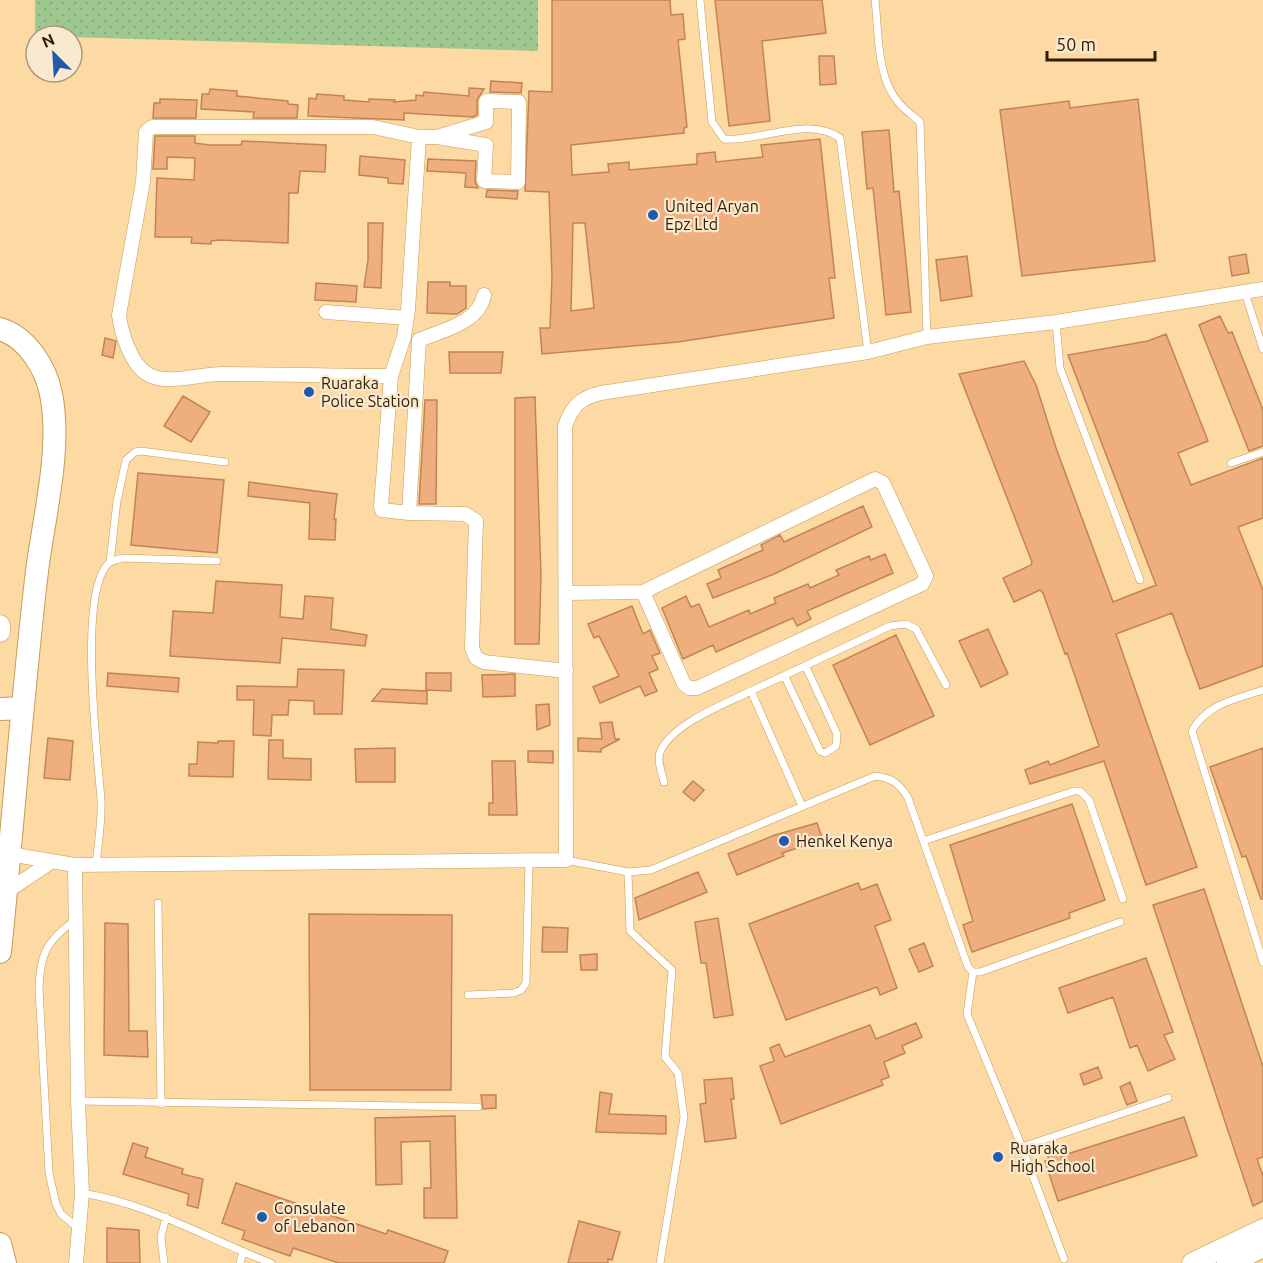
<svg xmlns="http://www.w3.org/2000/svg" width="1263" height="1263" viewBox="0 0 1263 1263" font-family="Ubuntu,sans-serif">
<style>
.grass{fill:url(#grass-dots)}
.building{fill:#efae7d;stroke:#c28455;stroke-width:1.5;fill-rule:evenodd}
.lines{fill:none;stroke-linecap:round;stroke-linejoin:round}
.service-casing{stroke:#c69c58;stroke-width:8}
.minor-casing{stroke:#c69c58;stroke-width:15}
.secondary-casing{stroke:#c69c58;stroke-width:21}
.primary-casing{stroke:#c69c58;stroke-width:24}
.service{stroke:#fff;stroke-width:7}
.minor{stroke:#fff;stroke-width:14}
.secondary{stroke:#fff;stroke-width:20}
.primary{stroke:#fff;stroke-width:22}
.poi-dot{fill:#1f5aac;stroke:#fbe9cf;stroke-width:2}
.labels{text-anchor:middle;stroke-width:4.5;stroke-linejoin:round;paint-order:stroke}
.poi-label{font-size:16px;fill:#2e1e02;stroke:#fbe9cf;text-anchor:start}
</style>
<defs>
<pattern id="grass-dots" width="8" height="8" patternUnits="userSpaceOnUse" patternTransform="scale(1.5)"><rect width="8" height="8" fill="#9ec88f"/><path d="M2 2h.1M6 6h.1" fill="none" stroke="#88ab7a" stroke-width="1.8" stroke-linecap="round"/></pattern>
</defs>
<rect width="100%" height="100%" fill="#fdd9a3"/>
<path class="grass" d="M35,0H538V51L35,36Z"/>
<path class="building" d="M552,0H670L671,15L683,14L685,39L678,40L687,127L684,128V133L571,145L572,175L609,172L608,164L629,162V170L697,164V154L715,152L716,162L763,157L761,145L820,139L835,278H829L834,318L678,342L542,354L540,328H550L552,277L549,192L525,191L529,91L552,92ZM573,223H585L594,308L571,311Z
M715,0H822L826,33L762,41L770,121L729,126Z
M819,56H834L836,84L820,85Z
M491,81L522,83L521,93L490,92Z
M469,88L484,89L477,100V115L473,117L404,113V120L308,116L309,98L316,99L317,94L344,96V100L369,102V99L395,100L394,102L416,100V95L423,96L424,92L469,96Z
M210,89L237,91V96L288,101V104L298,105L297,118H253L254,112L201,109L202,94H209Z
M160,99L197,100L196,118H153L154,103H160Z
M1138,99L1155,261L1022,276L1000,110L1069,101L1070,108Z
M889,130L894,192L899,191L911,312L886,315L873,188L867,189L862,132Z
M155,136H195V143L209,145H241L242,141L326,145L325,172L300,171L298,193H289L288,243L219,240L211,241V244L191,243L192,237H155L157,178L194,180L195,158L167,157V169H153Z
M360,156L405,160L403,184L388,183V178L359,175Z
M428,159L476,161L475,181L478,188L465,187L466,173L427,171Z
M487,190L518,191L517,199L486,197Z
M368,223H383L381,288L364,287L368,260Z
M1246,254L1249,273L1232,276L1229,257Z
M967,256L972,296L941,301L936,260Z
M428,282H450V286H466V308L457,314L427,313Z
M316,283L357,286L356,302L315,300Z
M1220,316L1228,333L1232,332L1263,410V446L1249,451L1199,325Z
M1166,334L1208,441L1178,453L1191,485L1263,458V518L1238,527L1263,590V666L1200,689L1172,613L1116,634L1197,867L1146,885L1104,761L1030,784L1025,770L1048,761L1050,765L1099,746L1067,653L1065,654L1043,593L1040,590L1014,602L1003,578L1031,565L1032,562L959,374L1024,361L1036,385L1056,448L1113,602L1156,585L1068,355L1148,341Z
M105,338L116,341L113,358L102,355Z
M449,352H503L501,373H450Z
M183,396L210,412L191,442L164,426Z
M535,397L541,576L539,644H515V398Z
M425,400H437L436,504H419Z
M138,473L224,480L217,553L131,545Z
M249,482L337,494L334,519H336L335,540L309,539L310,503L248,496Z
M863,506L872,527L774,574L713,598L707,584L721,578L718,570L763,550L761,545L780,535L784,542Z
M885,554L893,573L807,611L811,619L797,626L793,618L716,652L713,645L683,659L662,608L686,596L691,607L699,604L709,627L749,610L750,614L776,603L774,598L808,584L810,588L839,575L836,570L869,556L871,560Z
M216,581L282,585L280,617L303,619L305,596L333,598L331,629L367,635L365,646L282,638L280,663L170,656L173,611L213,613Z
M632,606L643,634L650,630L660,653L652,656L658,669L649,673L657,691L645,696L640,686L600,703L593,687L619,676L599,636L594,638L588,624Z
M988,629L1008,674L981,687L959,641Z
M896,635L934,716L870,745L833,665Z
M298,669L344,670L342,714H314V701L289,700L288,715H272L271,736L253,735L254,700H237V686L297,687Z
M108,673L179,678L178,692L107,686Z
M426,673H451V691L426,690Z
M515,674V696L483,697L482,675Z
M382,689L427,691V704L372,701Z
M549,704L550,725L537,730L536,705Z
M612,722L615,739H620L601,749V752L578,751V738L602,739L600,723Z
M48,738L73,741L70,780L44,778Z
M269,740H283V758L311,759V780L268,779Z
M218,741H234L233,777L189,776V764H197L198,742L218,743Z
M395,748V782H356L355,749Z
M1263,748V899H1261L1246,856L1242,857L1210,767Z
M528,751H553V763L528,762Z
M492,761H515L517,815H489V803H493Z
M693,781L704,790L694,801L683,792Z
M1072,804L1105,900L1069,913L1070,918L972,952L963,925L973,921L950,845Z
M817,823L823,840L782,853L784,856L737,875L728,854L775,835Z
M698,872L707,892L639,920L635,898Z
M858,883L861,890L877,884L891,920L875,926L897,988L880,995L877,987L786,1020L749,924Z
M1204,889L1263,1067V1157L1257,1159L1263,1176V1201L1253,1206L1153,905Z
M309,914L452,915L451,1090H310Z
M718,918L733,1015L714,1018L706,963H701L695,922Z
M105,923L128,924L129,1031H147L148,1057L104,1055Z
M543,927L568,928L567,952H542Z
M924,943L933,966L919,972L909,949Z
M597,954V970H581L580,955Z
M1146,958L1173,1032L1164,1035L1175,1059L1148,1071L1137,1045L1130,1048L1113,997L1068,1013L1059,988Z
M916,1023L922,1037L902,1046L905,1053L884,1062L889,1077L881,1080L883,1085L781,1124L760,1066L774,1061L770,1048L779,1044L785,1057L870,1025L876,1039Z
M1098,1067L1102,1078L1084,1085L1080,1074Z
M732,1078L734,1099H731L736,1138L705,1142L700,1104L706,1103L704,1080Z
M1130,1082L1137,1101L1127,1105L1120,1087Z
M600,1092L612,1094L609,1114L666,1116V1134L596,1132Z
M481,1095H496V1108L483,1109Z
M455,1116L457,1218H424V1188H431L430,1141L401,1142L402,1184L376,1185L375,1118Z
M1184,1117L1197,1156L1058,1201L1045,1161L1049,1160L1045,1147L1057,1144L1061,1156Z
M133,1143L148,1148L145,1157L183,1169L182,1174L203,1179L198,1208L187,1205L189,1194L123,1174Z
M236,1183L386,1234L388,1230L448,1251L444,1263H339L293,1248L290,1256L267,1248L242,1239L245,1231L222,1223Z
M579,1221L620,1232L612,1260L608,1259V1263H568Z
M107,1228L139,1230L140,1263H107Z"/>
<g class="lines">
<defs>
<path id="service" d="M700,0L712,122L724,139C761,142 808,115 840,138L868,352
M875,0C879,33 876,77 899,103C905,110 913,116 920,122L927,337
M1245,293L1263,349
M1056,322L1060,368L1140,580
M1231,463L1263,452
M110,562L117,501L126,460L135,452L141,451L225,462
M785,677L820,751L825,753L836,746L837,734L806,667
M1263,690C1236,699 1206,704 1192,731L1263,962
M664,782C662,773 656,759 661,750C674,723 725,704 751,691
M802,806L751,691L890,626L906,624L916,629L946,685
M923,841L1074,791H1080L1089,800L1123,899
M566,860L628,872L651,870L875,776C892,778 899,783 908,798L968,967L973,972L967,1014L1022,1147L1064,1259
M96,865C98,844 102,822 101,800C98,757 77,592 109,563C112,560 118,560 122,558L217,561
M628,872L630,931L672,970L665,1057L678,1073L684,1117L660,1263
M158,903L161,1104
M74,921C46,941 40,955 39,989L49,1173L56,1204L61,1214L78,1228
M973,972H980L1120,922
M468,995L514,993L521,990L526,983L529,860
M78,1101L478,1107
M1022,1147L1168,1098
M82,1193C150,1204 208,1239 271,1263
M164,1263L161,1237L166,1217
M240,1263L243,1252"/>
<path id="minor" d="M419,137H437L486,122V101L519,102L518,182L484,181L486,145L437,137
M484,295C479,323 443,330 419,340L409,513L465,514L476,521L472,648L476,658L484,662L566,671
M326,312L407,318
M391,376C334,376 278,374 221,374C200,374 168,385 149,375C131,366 121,332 119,315L143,182L146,132L152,127H373L419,137L408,310L404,337L391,376L381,506L382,510L409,513
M566,593L643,592L875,479L883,483L926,576L922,584L697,688H689L684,684L643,592
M9,854L75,865L566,860L565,426C572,406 580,398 601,393L868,352L927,337L1056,322L1263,289
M75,865L78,1101L82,1193L76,1263
M6,892L51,862"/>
<path id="secondary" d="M0,625V632
M1192,1263L1263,1229"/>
<path id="primary" d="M0,329C27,337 46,368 51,394C62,448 44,516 37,571C22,698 13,825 0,952
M0,709L23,708
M0,1244L5,1263
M1228,1263L1263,1246"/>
</defs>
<use href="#service" class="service-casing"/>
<use href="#minor" class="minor-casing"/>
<use href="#secondary" class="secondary-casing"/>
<use href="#primary" class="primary-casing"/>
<use href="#service" class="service"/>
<use href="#minor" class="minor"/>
<use href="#secondary" class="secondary"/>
<use href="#primary" class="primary"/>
</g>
<g class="poi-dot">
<circle cx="653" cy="215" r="6"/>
<circle cx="309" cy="392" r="6"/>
<circle cx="784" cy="841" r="6"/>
<circle cx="998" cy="1157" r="6"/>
<circle cx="262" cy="1217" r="6"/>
</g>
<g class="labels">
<g class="poi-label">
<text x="665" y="212">United Aryan<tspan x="665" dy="18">Epz Ltd</tspan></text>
<text x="321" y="389">Ruaraka<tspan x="321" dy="18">Police Station</tspan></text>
<text x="796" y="847">Henkel Kenya</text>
<text x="1010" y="1154">Ruaraka<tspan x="1010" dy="18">High School</tspan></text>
<text x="274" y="1214">Consulate<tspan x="274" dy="18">of Lebanon</tspan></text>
</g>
</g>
<g transform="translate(54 54) rotate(336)"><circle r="28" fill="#fbe9cf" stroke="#a9987d" stroke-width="1.5"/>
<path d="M0-4.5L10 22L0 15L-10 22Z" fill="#1f5aac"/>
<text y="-9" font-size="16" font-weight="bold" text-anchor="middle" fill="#2e1e02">N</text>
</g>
<path d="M1047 51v9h108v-9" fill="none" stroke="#2e1e02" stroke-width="3"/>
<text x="1056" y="51" font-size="18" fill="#2e1e02" stroke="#fbe9cf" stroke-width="4.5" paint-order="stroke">50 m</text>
</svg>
